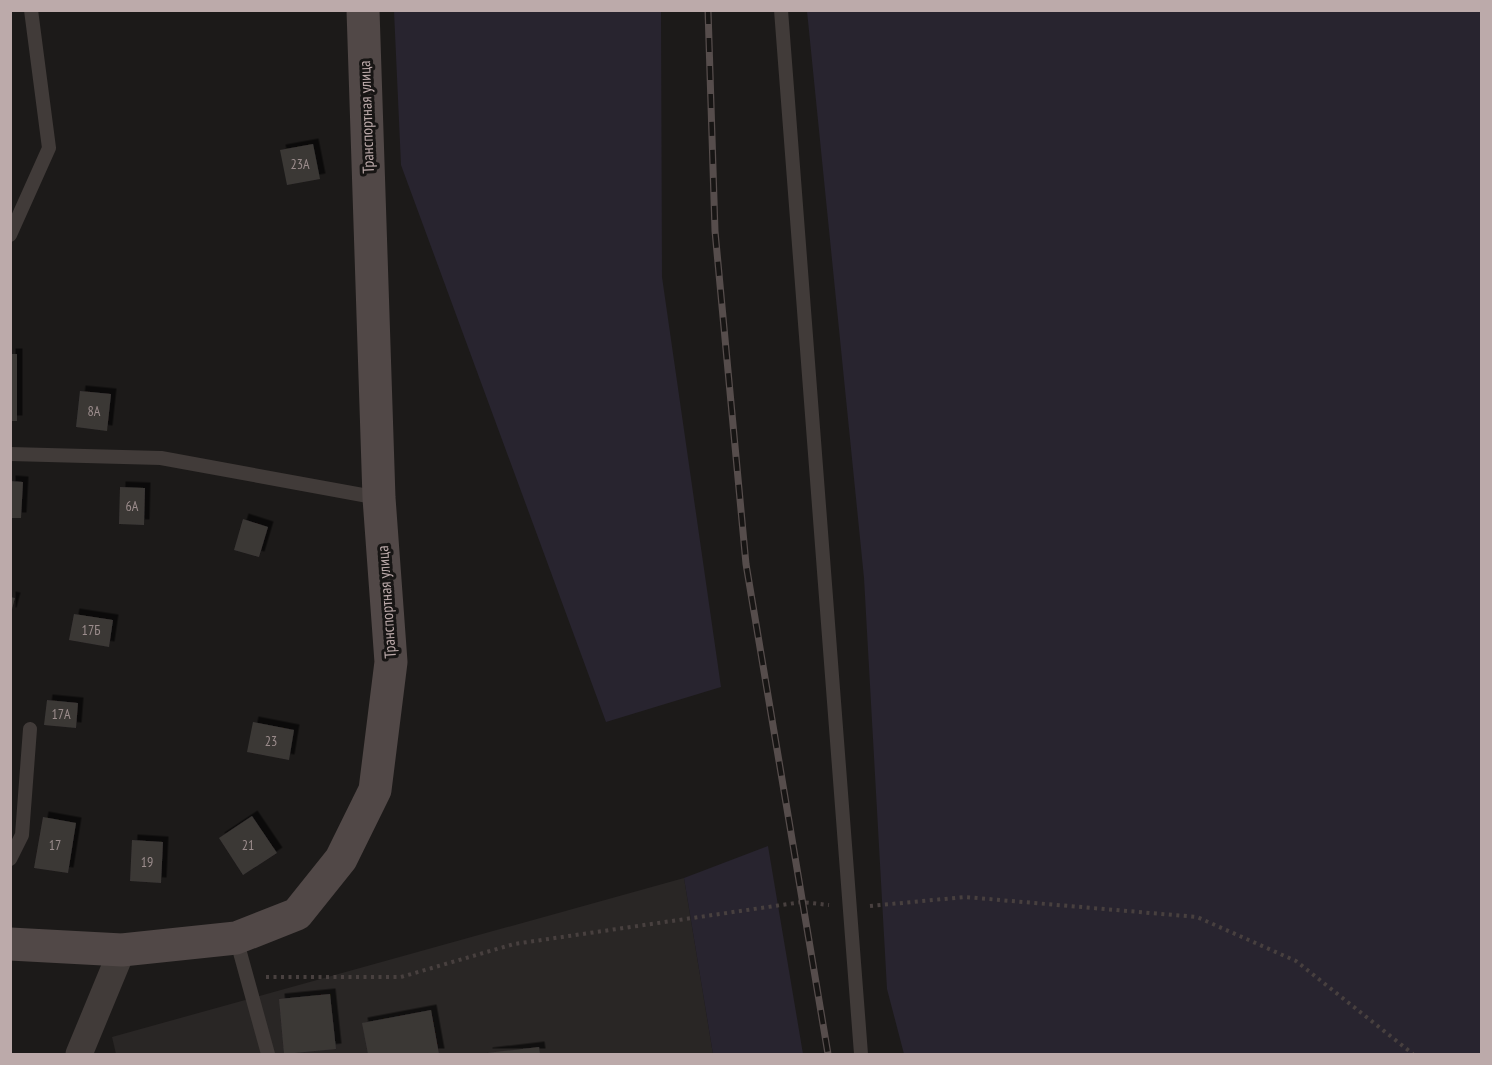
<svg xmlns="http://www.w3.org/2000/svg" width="1492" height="1065" viewBox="0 0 1492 1065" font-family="'PT Sans Narrow',sans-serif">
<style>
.built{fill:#292625}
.green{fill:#28242f}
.building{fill:#3b3736;filter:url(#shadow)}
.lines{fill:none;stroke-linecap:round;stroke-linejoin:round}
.path{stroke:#48403f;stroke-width:4;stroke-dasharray:3 4.5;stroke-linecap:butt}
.service{stroke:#413b39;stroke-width:14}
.minor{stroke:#413b39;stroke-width:27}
.secondary{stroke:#514847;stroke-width:33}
.rail-casing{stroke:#564d4c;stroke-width:7}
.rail{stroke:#171514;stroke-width:4.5;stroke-dasharray:14;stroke-linecap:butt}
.labels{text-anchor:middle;stroke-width:6;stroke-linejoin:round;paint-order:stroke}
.number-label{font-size:14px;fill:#9c8d8d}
.street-label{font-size:16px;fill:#bcaaaa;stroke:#171514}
</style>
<defs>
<filter id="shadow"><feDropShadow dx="5.5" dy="-5.5" stdDeviation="0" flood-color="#0009"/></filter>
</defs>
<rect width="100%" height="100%" fill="#1c1a19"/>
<path class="built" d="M684,878L713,1054H116L112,1037Z"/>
<path class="green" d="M394,11H661L662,277L721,687L606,722L401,165Z
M807,11H1481V1054H904L887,989L864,578Z
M768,846L803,1054H713L684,878Z"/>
<path class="building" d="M313,144L320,179L287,185L280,150Z
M10,354H17V421H10Z
M80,391L111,394L107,431L76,427Z
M10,481L23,482L21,518H10Z
M120,487L145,488L144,525L119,524Z
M243,519L268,527L259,557L234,550Z
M10,597L15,598L11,613H10Z
M74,614L113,620L109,647L69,640Z
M47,700L78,703L76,728L44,725Z
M253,722L294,730L289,760L247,752Z
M252,816L277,853L243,875L219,838Z
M43,817L76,823L68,873L34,868Z
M132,840L163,842L161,883L130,881Z
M330,994L336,1049L284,1054L279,999Z
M431,1010L439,1054H368L362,1023Z
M539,1047L540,1054H487V1053Z"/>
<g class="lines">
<path class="path" d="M870,906L965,897L1197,917L1296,961L1413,1054
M266,977H401L514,944L802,902L829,905"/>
<path class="service" d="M781,10L861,1054
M10,235L49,148L31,10
M10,454L161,458L379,498
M10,859L22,835L30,729
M236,938L268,1054"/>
<path class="minor" d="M79,1054L122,950"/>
<path class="secondary" d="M10,944L122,950L236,938L297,914L341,859L375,790L391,662L379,498L363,10"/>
<defs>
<path id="rail" d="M708,10L715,231L746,564L828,1054"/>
</defs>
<use href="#rail" class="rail-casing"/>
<use href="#rail" class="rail"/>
</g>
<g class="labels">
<g class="number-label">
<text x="300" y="169">23А</text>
<text x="94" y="416">8А</text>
<text x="132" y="511">6А</text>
<text x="91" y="635">17Б</text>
<text x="61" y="719">17А</text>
<text x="271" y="746">23</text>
<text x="55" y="850">17</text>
<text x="248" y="850">21</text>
<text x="147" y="867">19</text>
</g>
<g class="street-label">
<text transform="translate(366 117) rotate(-92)" y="6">Транспортная улица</text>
<text transform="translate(386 602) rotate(-94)" y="6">Транспортная улица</text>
</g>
</g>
<rect width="1492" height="1065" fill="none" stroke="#bcaaaa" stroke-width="24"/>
</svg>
